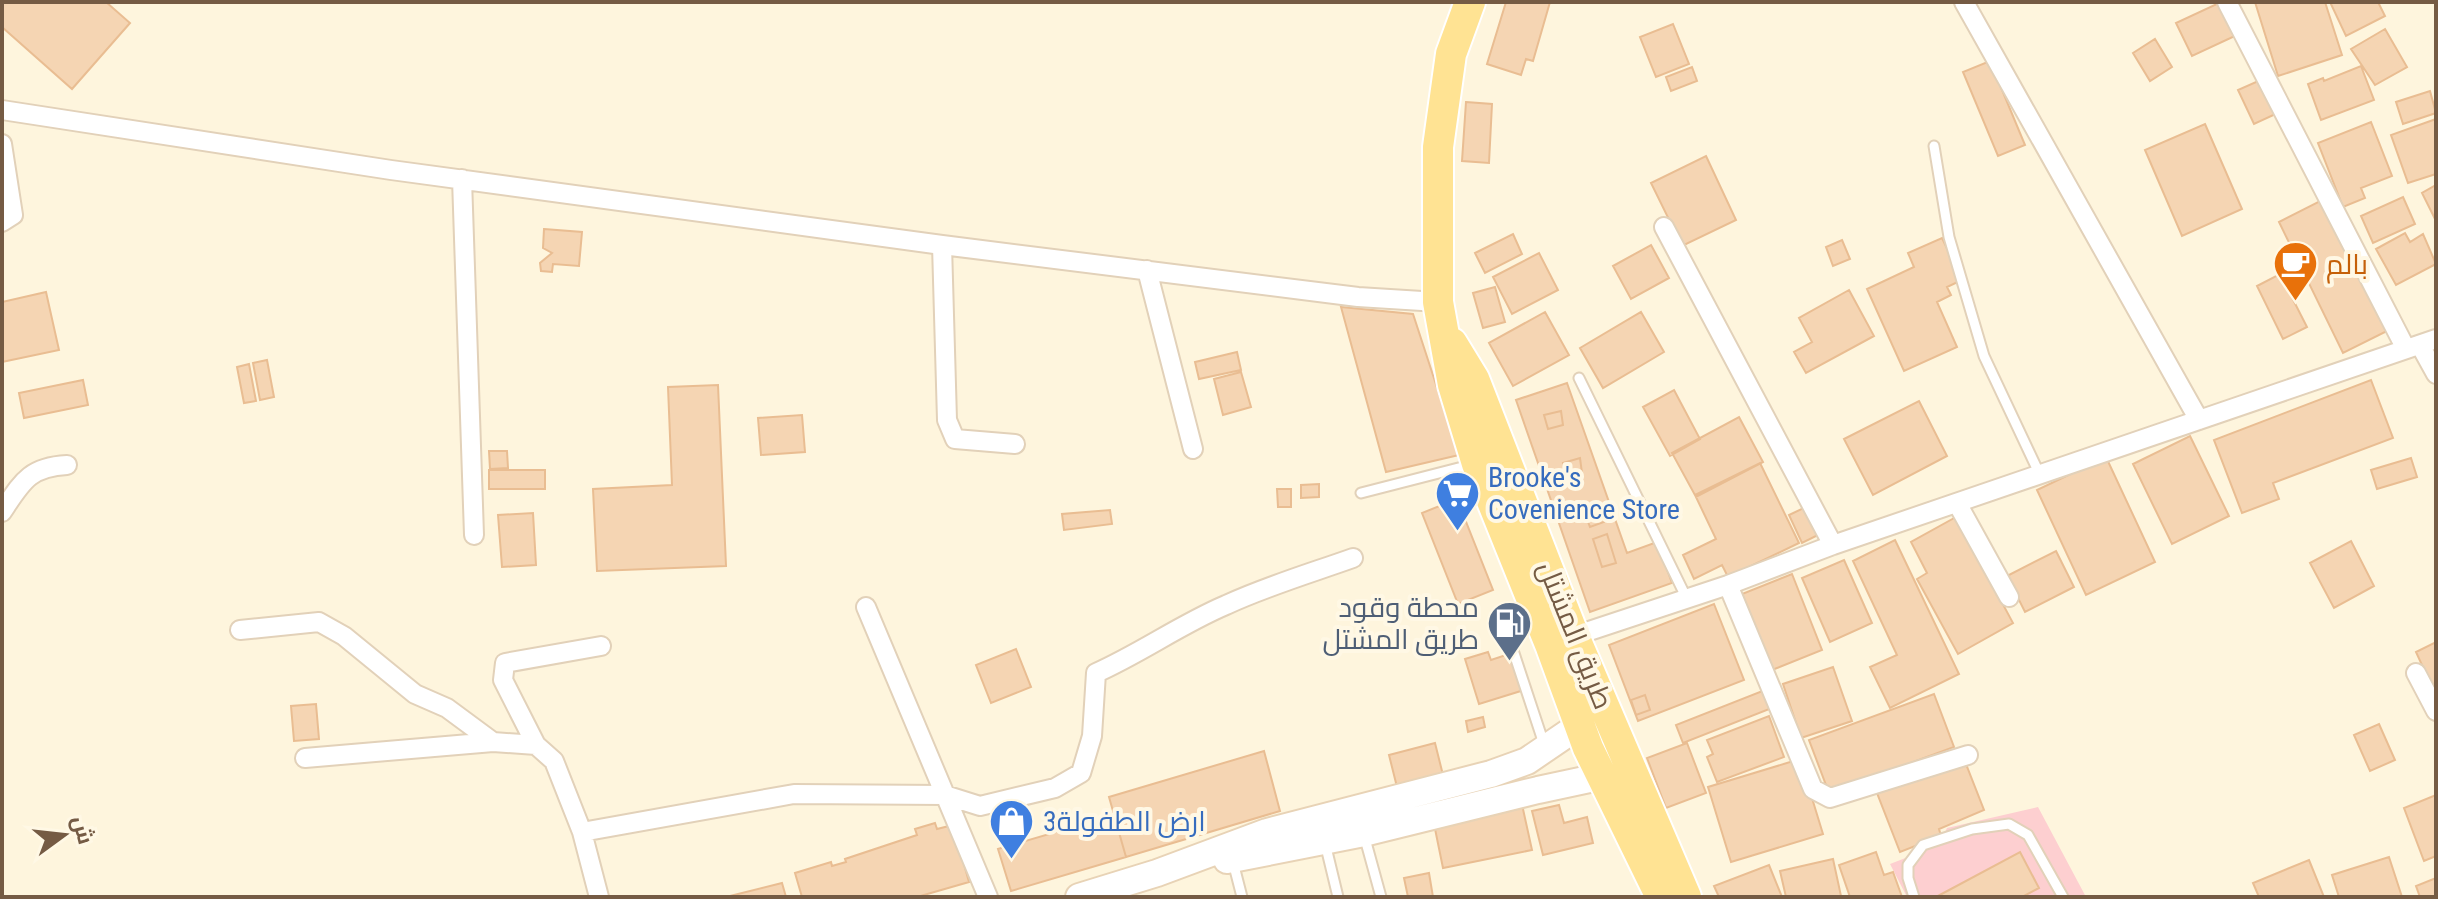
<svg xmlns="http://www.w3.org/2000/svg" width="2438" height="899" viewBox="0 0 2438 899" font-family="'Roboto Condensed',Cairo,sans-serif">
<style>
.medical{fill:#fdcfd0}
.building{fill:#f5d5b3;stroke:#e9bd92;stroke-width:2}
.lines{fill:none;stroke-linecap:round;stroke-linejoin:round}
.service-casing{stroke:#e2d1b9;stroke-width:13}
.minor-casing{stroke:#e2d1b9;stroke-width:22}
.secondary-casing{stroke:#e8d3b6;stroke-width:30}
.primary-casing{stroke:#fff;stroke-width:34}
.service{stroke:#fff;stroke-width:9}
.minor{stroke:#fff;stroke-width:18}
.secondary{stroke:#fff;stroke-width:26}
.primary{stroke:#ffe393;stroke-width:30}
.labels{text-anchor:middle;stroke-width:8;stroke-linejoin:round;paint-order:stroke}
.food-label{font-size:28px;fill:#c56008;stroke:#fff8e5;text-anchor:start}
.shop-label{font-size:28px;fill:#366cbe;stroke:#fff8e5;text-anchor:start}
.service-label{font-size:28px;fill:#4e5e75;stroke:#fff8e5;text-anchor:end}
.street-label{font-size:28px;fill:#755b44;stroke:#fff8e5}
</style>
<rect width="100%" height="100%" fill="#fef5dd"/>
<path class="medical" d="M2038,807L2086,897H1907L1890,864L1939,845L1947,828Z"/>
<path class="building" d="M2,2H106L130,23L72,89L2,27Z
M1506,2H1550L1533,61L1526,59L1521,75L1487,64Z
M2221,2L2237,35L2192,56L2176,23Z
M2255,2H2325L2342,55L2278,76Z
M2330,2H2378L2385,16L2346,36Z
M1673,24L1689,64L1656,77L1640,37Z
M2385,29L2407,67L2375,85L2351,49Z
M2155,39L2172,67L2150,81L2133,53Z
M1990,61L2025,145L1998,156L1963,72Z
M2361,66L2374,100L2321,120L2308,84L2323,78L2324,81Z
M1692,67L1697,81L1671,91L1666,77Z
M2265,78L2280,112L2254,124L2238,90Z
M2430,91L2436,113L2403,124L2396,102Z
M1466,102L1492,104L1489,163L1462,161Z
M2436,119V174L2408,183L2391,135Z
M2371,122L2392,176L2361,188L2365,198L2343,207L2318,143Z
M2205,124L2242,209L2182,236L2145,150Z
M1706,156L1736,220L1682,246L1651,183Z
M2436,185V221L2422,193Z
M2332,195L2397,326L2343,353L2279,222Z
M2403,197L2415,224L2373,243L2361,216Z
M544,229L582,232L579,266L553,264L552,272L541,271L540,263L552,253L543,248Z
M2405,233L2410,242L2423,234L2436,264L2396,285L2376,249Z
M1513,234L1522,254L1485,273L1475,253Z
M1942,238L1962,280L1947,287L1951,295L1937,302L1957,347L1904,371L1867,289L1914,267L1908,253Z
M1842,240L1850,259L1833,266L1826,247Z
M1651,245L1669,278L1631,299L1613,266Z
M1539,253L1558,290L1512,314L1493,277Z
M2280,274L2307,327L2283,339L2257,286Z
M1495,287L1505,322L1483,328L1473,293Z
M1849,290L1874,336L1806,373L1794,352L1812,342L1799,318Z
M46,292L59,350L2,362V302Z
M1341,307L1413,314L1459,455L1386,472Z
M1545,312L1569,355L1513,386L1489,343Z
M1641,312L1664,352L1603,388L1580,348Z
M1237,352L1241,370L1199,379L1195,362Z
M267,360L274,397L260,400L253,363Z
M249,364L256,401L244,403L237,367Z
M1241,372L1251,407L1223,415L1214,379Z
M83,380L88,405L24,418L19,393Z
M2371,380L2393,438L2273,483L2279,499L2242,513L2214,440Z
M1567,383L1627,553L1657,542L1672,583L1590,612L1516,400Z
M718,385L726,566L597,571L593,489L672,485L668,387Z
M1674,390L1700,439L1670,456L1643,407Z
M1919,401L1947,456L1873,495L1844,439Z
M1561,411L1563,425L1548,429L1544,415Z
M802,415L805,452L761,455L758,418Z
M1739,417L1763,462L1696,497L1672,453Z
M2190,436L2229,516L2172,544L2133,464Z
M489,451H507L508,468L490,469Z
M2106,457L2155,562L2086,595L2037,490Z
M1580,458L1582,473L1567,478L1563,463Z
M2411,458L2417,477L2377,489L2371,470Z
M1760,463L1799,543L1728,577L1722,565L1694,579L1683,555L1716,539L1695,495Z
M489,470H545V489H489Z
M1319,484V497L1301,498V485Z
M1277,489H1291V507H1278Z
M1457,499L1493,590L1458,604L1422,513Z
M1599,506L1604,522L1590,527L1584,511Z
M1808,506L1822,533L1802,543L1789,515Z
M1110,510L1112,524L1064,530L1062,514Z
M533,513L536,565L502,567L498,515Z
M1956,517L2013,623L1958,654L1917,579L1927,573L1911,542Z
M1607,534L1616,563L1602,567L1593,539Z
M1895,540L1959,674L1890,708L1870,667L1897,655L1853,561Z
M2351,541L2374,586L2334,608L2310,563Z
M2056,551L2074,587L2025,612L2007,576Z
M1844,560L1872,623L1830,642L1802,578Z
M1792,574L1822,650L1772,670L1742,594Z
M1714,604L1744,680L1638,721L1609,645Z
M2436,642V683L2431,685L2416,652Z
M1016,649L1031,687L991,703L976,665Z
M1488,652L1491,660L1512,653L1524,690L1479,704L1465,659Z
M1833,667L1852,721L1801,738L1783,684Z
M1770,688L1777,706L1683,743L1676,725Z
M1934,694L1954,747L1829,793L1809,740Z
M1645,695L1650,710L1636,715L1631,700Z
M316,704L319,739L294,741L291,706Z
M1769,716L1784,757L1717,782L1707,757L1713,754L1707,740Z
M1483,717L1485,727L1468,732L1466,721Z
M2379,724L2395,760L2370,771L2354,735Z
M1435,743L1443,775L1397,787L1389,755Z
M1687,743L1706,793L1666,808L1647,758Z
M1264,751L1280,811L1126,857L1109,797Z
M1800,759L1823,834L1731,862L1708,787Z
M1964,759L1984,810L1939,829L1941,836L1900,852L1877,793Z
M2436,795V856L2424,861L2404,808Z
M1521,800L1532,850L1443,868L1433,819Z
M1559,805L1564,823L1587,817L1593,843L1543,855L1532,811Z
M1114,815L1126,857L1011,891L998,849Z
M935,823L937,829L953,825L969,882L917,897H802L795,873L831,862L832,866L846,862L845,859L917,835L915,829Z
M1876,852L1884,875L1893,872L1902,897H1850L1839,865Z
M2020,852L2039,888L2022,897H1936Z
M2389,857L2402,897H2339L2332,875Z
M1833,859L1841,896L1786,897L1780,871Z
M2309,860L2324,897H2259L2253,883Z
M1769,865L1782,897H1719L1714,886Z
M1429,873L1433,897H1408L1404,878Z
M2436,878V897H2420L2416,886Z
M782,883L786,897H726Z"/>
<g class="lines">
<defs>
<path id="service" d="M1934,146L1949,237L1984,356L2040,475
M1579,378L1687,599
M1361,493L1474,464
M1530,605L1509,621L1506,629L1544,744
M1364,835L1381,897
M1325,843L1338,897
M1233,862L1242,897
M1914,897L1908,878V865L1923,845L1972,829L2009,824L2028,835L2063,897"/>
<path id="minor" d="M1964,2L2199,420
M2227,2L2406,349
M2,110L391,170L942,245L1358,297L1438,302
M2,144L13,215L2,222
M462,179L474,535
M1664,227L1833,545
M942,245L947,420L955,439L1015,444
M1147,270L1193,449
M2420,345L2436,374
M1957,503L2009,597
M2,512C22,482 29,467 67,465
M1728,585L1813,789L1830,798L1968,755
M866,607L988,897
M240,630L319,622L344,636L415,694L447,708L493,742
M1574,636L1728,585L1833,545L2436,339
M2416,673L2436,711
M305,758L493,742L536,745
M582,832L794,794L945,795L980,806L1055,788L1081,773L1092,736L1096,673C1141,653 1181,624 1226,605C1267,586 1311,573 1353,558
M599,897L582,832L554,761L536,745L503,680L505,663L601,646"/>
<path id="secondary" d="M1227,860L1364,833L1538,790L1622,772
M1079,897L1157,873L1267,832L1491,774L1527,761L1596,714"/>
<path id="primary" d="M1470,2L1451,54L1438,147V302L1453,385L1477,464L1551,647L1588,748L1661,897
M1452,343L1474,379L1574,636L1686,897"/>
</defs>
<use href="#service" class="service-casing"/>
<use href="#minor" class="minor-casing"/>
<use href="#secondary" class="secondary-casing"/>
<use href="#primary" class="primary-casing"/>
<use href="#service" class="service"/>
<use href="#minor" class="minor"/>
<use href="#secondary" class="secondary"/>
<use href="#primary" class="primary"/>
</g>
<defs>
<symbol id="cafe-pin" viewBox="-11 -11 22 30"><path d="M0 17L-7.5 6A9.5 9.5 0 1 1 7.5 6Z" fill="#e8710a" stroke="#fff8e5"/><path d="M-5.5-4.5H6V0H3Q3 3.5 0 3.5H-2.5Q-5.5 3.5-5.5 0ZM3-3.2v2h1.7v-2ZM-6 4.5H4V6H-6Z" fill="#fff"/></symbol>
<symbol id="supermarket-pin" viewBox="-11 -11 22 30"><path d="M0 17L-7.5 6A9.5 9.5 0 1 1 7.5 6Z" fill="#3f7fe0" stroke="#fff8e5"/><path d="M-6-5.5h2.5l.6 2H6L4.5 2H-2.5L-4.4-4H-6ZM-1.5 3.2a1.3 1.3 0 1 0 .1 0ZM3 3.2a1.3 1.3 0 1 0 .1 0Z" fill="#fff"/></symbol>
<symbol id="fuel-pin" viewBox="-11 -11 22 30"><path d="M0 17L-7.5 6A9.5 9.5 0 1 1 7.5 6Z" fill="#5c6f8a" stroke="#fff8e5"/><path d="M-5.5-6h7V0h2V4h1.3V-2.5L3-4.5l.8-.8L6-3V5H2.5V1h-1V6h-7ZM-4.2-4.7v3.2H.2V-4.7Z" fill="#fff"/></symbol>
<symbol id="shop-pin" viewBox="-11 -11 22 30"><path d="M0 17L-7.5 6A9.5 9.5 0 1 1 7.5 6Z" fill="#3f7fe0" stroke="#fff8e5"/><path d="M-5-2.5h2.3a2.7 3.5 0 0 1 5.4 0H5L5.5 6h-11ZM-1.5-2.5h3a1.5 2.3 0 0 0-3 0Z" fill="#fff"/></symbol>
</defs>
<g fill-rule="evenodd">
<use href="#cafe-pin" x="2270" y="238" width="51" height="69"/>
<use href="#supermarket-pin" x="1432" y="468" width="51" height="69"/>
<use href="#fuel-pin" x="1484" y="598" width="51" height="69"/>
<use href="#shop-pin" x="986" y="796" width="51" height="69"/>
</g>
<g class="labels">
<g class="food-label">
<text x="2326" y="274">بالم</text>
</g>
<g class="shop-label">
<text x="1488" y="487">Brooke's<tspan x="1488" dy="32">Covenience Store</tspan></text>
<text x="1043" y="831">ارض الطفولة3</text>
</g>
<g class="service-label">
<text x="1479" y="617">محطة وقود<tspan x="1479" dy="32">طريق المشتل</tspan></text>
</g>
<g class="street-label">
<text transform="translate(1576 635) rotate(68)" y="10">طريق المشتل</text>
</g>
</g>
<rect width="2438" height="899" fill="none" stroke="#755b44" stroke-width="8"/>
<g transform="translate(64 835) rotate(75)" stroke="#fff8e5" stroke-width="6" paint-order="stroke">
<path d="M0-6L14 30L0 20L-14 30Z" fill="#755b44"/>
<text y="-12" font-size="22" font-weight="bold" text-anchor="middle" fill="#755b44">ش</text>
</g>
</svg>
